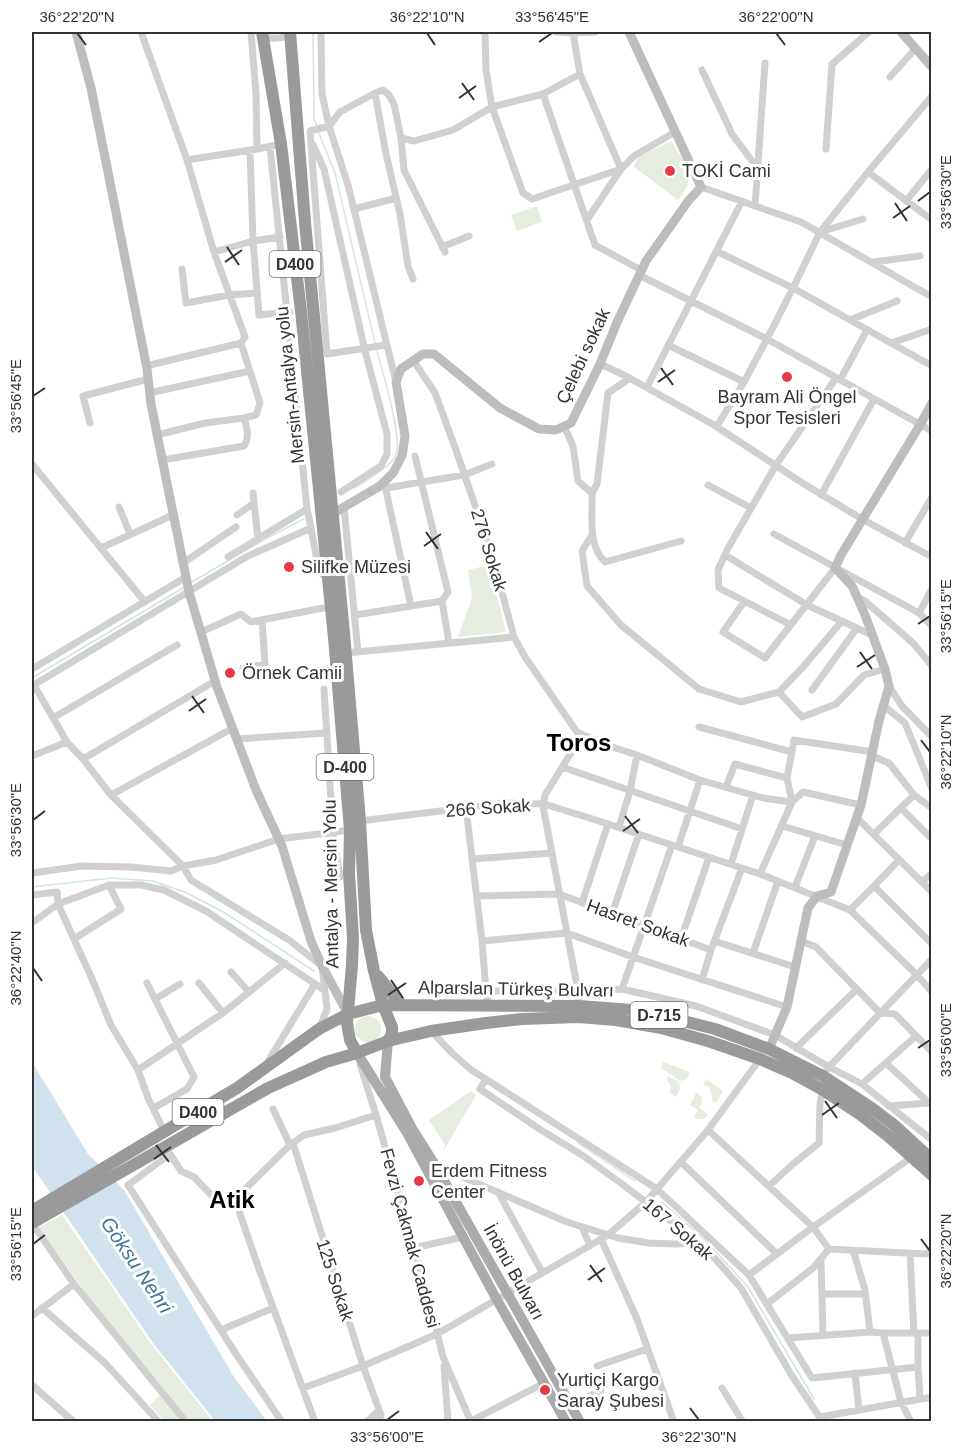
<svg xmlns="http://www.w3.org/2000/svg" width="963" height="1453" viewBox="0 0 963 1453" font-family="Helvetica,sans-serif">
<style>
.green{fill:#e6ecdf}
.water{fill:#cfe2ee}
.lines{fill:none;stroke-linecap:round;stroke-linejoin:round}
.stream{stroke:#cfe2ee;stroke-width:1.5}
.street{stroke:#d0d0d0;stroke-width:7}
.secondary{stroke:#bdbdbd;stroke-width:9}
.primary{stroke:#ababab;stroke-width:10}
.highway{stroke:#9a9a9a;stroke-width:12}
.ticks{fill:none;stroke:#333;stroke-width:2}
.poi-dot{fill:#e63946;stroke:#fff;stroke-width:2}
.labels{text-anchor:middle;stroke-width:6;stroke-linejoin:round;paint-order:stroke}
.shield{fill:#fff;stroke:#707070;stroke-width:1.5}
.shield-label{font-size:16px;font-weight:bold;fill:#333}
.poi-label{font-size:18px;fill:#333;stroke:#fff;text-anchor:start}
.street-label{font-size:18px;fill:#333;stroke:#fff}
.water-label{font-size:20px;font-style:italic;fill:#3f7597;stroke:#fff}
.district-label{font-size:24px;font-weight:bold;fill:#000;stroke:#fff}
.neatline{fill:none;stroke:#333;stroke-width:2}
.ticks-label{font-size:15px;text-anchor:middle;fill:#333}
</style>
<rect width="100%" height="100%" fill="#fff"/>
<path class="green" d="M671,141C686,165 699,174 678,200L633,166L640,156Z
M537,206L542,222L517,231L511,215Z
M489,565L506,631L501,633L458,637L472,598L468,570Z
M355 1029a13 13 0 1 1 26 0a13 13 0 1 1-26 0Z
M663,1062L690,1072L687,1079L680,1081L661,1068Z
M668,1076L679,1082L680,1089L676,1097L669,1092L671,1087L667,1080Z
M706,1079L723,1091L716,1103L713,1101L710,1088L703,1084Z
M471,1091L476,1095L443,1152L445,1145L429,1120Z
M696,1093L702,1097L701,1099L702,1103L699,1108L708,1114L705,1119H696L694,1118L698,1110L690,1105Z
M62,1215L152,1345L213,1421H164L150,1405L164,1391L92,1302L39,1227Z"/>
<path class="water" d="M32,1062L88,1154L124,1190L234,1377L267,1421H215L153,1343L32,1166Z"/>
<g class="lines">
<path class="stream" d="M313,32L314,119L317,126
M318,131L335,173L375,343
M354,488C364,482 390,467 395,457C404,440 382,371 377,351
M192,582L267,538L304,519
M32,678L183,588
M32,887L111,878L153,881L187,893L225,913L314,971
M578,1143L635,1181
M662,1202L705,1240L748,1287L814,1399"/>
<path class="street" d="M141,32L187,160L214,252L245,337L241,343L260,403L256,415L244,418L205,423L157,435
M251,32L256,94L257,149
M321,32L322,94L329,126L348,185L396,382
M485,32L486,70L492,107L523,193L532,199L621,169L580,74
M556,32L573,33L595,32
M263,37C273,39 283,39 292,34
M702,70L732,134L758,169
M890,77L916,48
M375,93L386,154L400,214L408,266L413,279
M543,94L595,245L641,270
M401,138L414,141L453,130L492,107L543,94L580,74L573,33
M313,145L324,169L365,351L387,434V454L381,466L341,492
M826,149L832,64L869,32
M250,150L253,241L259,315L290,312
M187,160L257,149L281,144
M868,172L932,96
M701,187L801,222L932,297
M906,201L932,169
M755,206L765,63
M354,209L396,198
M587,220L621,169L634,156L675,132
M820,232L863,219
M442,247L469,236
M716,251L793,288L932,366
M214,252L253,241L280,237
M873,262L920,256
M182,269L186,303L229,295L257,293
M639,275L767,339L932,431
M850,320L897,301
M891,343L932,329
M386,345L327,354L310,131L329,126L340,112L375,93L383,90L389,95L394,104L401,138L404,170L445,252
M668,345L744,382
M413,360L435,393L456,450L491,552L514,637L525,657L577,732L603,744L637,755L700,780L763,798L792,802L803,792L861,805
M600,364L624,375L714,425L804,484L862,519L932,557
M146,366L241,343
M840,380L867,330
M647,387L742,201
M149,393L250,371
M90,423L83,396L148,379
M564,426L573,446L578,481L592,493L597,484L608,393L630,378
M717,426L744,382L767,339L793,288L820,232L868,172L932,220
M415,456L448,592L442,601L449,643
M162,460L244,446C250,437 247,428 244,418
M32,464L145,602
M384,481L411,606
M708,485L751,508
M386,488L464,475L492,464
M253,493L258,539
M592,493C593,517 587,544 605,562L681,541
M821,495L874,399
M119,507L130,534
M344,507L358,652
M237,515L254,503
M311,528L319,571L328,580
M774,534L919,613L932,626
M592,535L582,551L587,586L621,625L699,689L741,702L779,692L803,667L842,621
M905,543L932,497
M101,548L173,515
M725,555L807,605L872,635
M228,557L307,509
M183,563L236,527
M857,597L865,601L913,643L932,666
M744,602L723,632L765,658L835,568
M919,613L932,589
M355,615L442,601
M791,625L719,588L718,570L727,550L776,465L836,378
M201,632L241,614L251,622L323,608
M346,653L514,637
M243,668L265,664L262,620
M32,669L186,577
M34,685L67,742L83,759L111,795L183,866L191,880L289,940L322,966L327,1009L319,1029
M32,686L246,557L311,528L307,509L270,147
M889,686L902,706L932,737
M324,689L333,833L340,877
M812,690L857,628
M779,692L802,717L836,704L864,675L885,669
M884,706L905,723L932,789
M53,718L177,645
M699,727L792,752
M237,739L327,733
M32,756L67,742
M872,756L889,763L914,795
M83,759L215,681
M562,767L742,829
M726,787L735,764L787,778
M111,795L233,728
M466,808L482,941L486,991L488,1005
M901,808L932,839
M857,818L932,892
M360,821L505,803L544,804L599,821L760,874L850,910L916,974L932,992
M782,826L847,845
M619,827L630,791L637,755
M874,834L914,795L932,808
M678,847L700,780
M472,859L552,853
M731,864L753,795
M32,873L82,866L131,867L171,871L183,866L216,860L279,839L350,830
M760,874L792,802L787,778L794,740L873,752
M922,882L932,873
M874,886L899,860
M795,887L815,836
M32,895L57,892L58,904L92,979L111,1025L138,1070L148,1098L163,1129
M477,896L559,894L711,950L742,868
M582,903L608,824
M850,910L874,886L932,944
M612,914L639,834
M32,923L58,904L109,885H141L164,890L206,911L324,990
M74,939L121,909L109,885
M681,939L709,857
M482,941L567,933L633,957L787,1007
M714,941L795,967
M801,941L816,947L880,1013L895,1014L932,1052
M753,953L778,881
M231,972L249,992
M702,980L711,950
M147,983L194,1077L187,1089L154,1108
M199,983L223,1013
M622,989L672,845
M486,991H578L622,989L696,1006L775,1035L829,1067L862,1084L932,1140
M155,999L180,984
M579,1006L578,991L543,806L545,795L582,735
M431,1031L452,1053L470,1069L657,1189L749,1275L812,1378L918,1367
M796,1048L857,989
M267,1063L315,984
M886,1063L929,1103
M360,1064L376,1115L429,1300L443,1357L471,1422
M827,1069L932,959
M138,1070L223,1013L285,963
M486,1079L480,1089L541,1130L582,1155L622,1184L685,1232L699,1247L710,1253L741,1288L792,1376L823,1422
M862,1084L916,1036
M889,1106L929,1103
M273,1109L290,1145
M708,1130L813,1227L829,1249L926,1254L932,1251
M293,1143L363,1366L381,1415L379,1422
M170,1154L128,1185L236,1354L282,1422
M170,1154L181,1171L194,1177L214,1198L237,1197
M681,1162L777,1254
M437,1166L567,1222L618,1238L649,1243L674,1244L696,1243
M769,1186L793,1164L819,1143L820,1103L823,1090
M498,1192L542,1272
M32,1223L74,1284L186,1422
M582,1227L590,1246
M601,1239L637,1319L674,1422
M413,1248L463,1237
M910,1254L914,1333
M821,1260L823,1335
M749,1275L813,1227L912,1157
M822,1294H865
M767,1304L813,1268L829,1249
M42,1308L105,1363L159,1422
M32,1316L74,1284
M221,1330L273,1308
M870,1332L883,1333L901,1402L911,1422
M883,1333H932
M918,1333V1367L920,1399
M788,1338L870,1332L865,1290L853,1250
M444,1366L448,1422
M597,1366L647,1349
M855,1373L859,1410
M32,1385L74,1422
M303,1388L363,1366L437,1334L608,1235L646,1202L708,1130L760,1059
M722,1388L743,1422
M571,1406L601,1390
M820,1417L932,1397
M471,1421L544,1383
M315,1422L259,1269L240,1214L237,1197L290,1145L304,1135L335,1128L376,1115
M366,1422L369,1420L379,1410"/>
<path class="secondary" d="M76,32L91,88L107,167L147,369L151,404L189,592L217,687L256,790L282,846L311,941L322,966L348,1014
M901,32L932,67
M332,514L380,486L393,473L402,456L405,436L396,382L401,369L423,354H434L500,408L539,429L556,430L571,423L600,364L618,320L646,261L689,200L701,187L629,32
M769,1049L787,1007L808,908L817,896L831,892L861,805L879,721L889,686L885,669L865,615L852,586L835,568L841,555L920,425L932,403"/>
<path class="primary" d="M388,1041L385,1077L413,1130L435,1165L580,1422
M357,1053L406,1131L497,1300L566,1422"/>
<path class="highway" d="M262,32L281,144L301,311L334,638L350,830L349,873L353,938L352,965L347,1023L350,1040L357,1053
M290,32L305,222L344,633L360,821L366,930L374,971L383,1005L392,1027V1034L388,1041
M378,976L389,990L402,1005
M32,1211L237,1088L319,1029L348,1014L383,1005L579,1006L632,1010L663,1016L715,1029L769,1049L823,1076L873,1109L894,1125L932,1160
M32,1223L268,1088L326,1062L357,1053L388,1041L431,1031L486,1023L522,1019L578,1017L616,1020L661,1028L708,1041L760,1059L792,1073L823,1090L861,1115L888,1136L932,1175"/>
</g>
<path class="ticks" d="M77,33L86,45M427,33L435,45M776,33L785,45M539,42L552,33M462,83L474,100M459,98L476,86M918,201L930,192M895,203L907,221M893,218L910,206M227,247L239,265M225,262L242,250M661,368L673,385M658,382L675,370M33,396L45,388M426,532L438,549M424,546L441,534M918,624L930,616M860,652L872,669M857,667L875,655M192,696L204,713M189,711L206,699M921,740L930,752M625,816L638,833M33,820L45,811M623,831L640,819M33,968L42,981M391,980L403,998M388,995L406,983M918,1048L930,1040M825,1101L837,1118M822,1115L839,1103M156,1145L169,1162M154,1159L171,1147M921,1239L930,1251M33,1244L45,1235M590,1265L602,1282M588,1280L605,1268M690,1408L699,1420M387,1420L399,1411"/>
<g class="poi-dot">
<circle cx="670" cy="171" r="6"/>
<circle cx="787" cy="377" r="6"/>
<circle cx="289" cy="567" r="6"/>
<circle cx="230" cy="673" r="6"/>
<circle cx="419" cy="1181" r="6"/>
<circle cx="545" cy="1390" r="6"/>
</g>
<g class="labels">
<g class="shield">
<rect x="269.5" y="251" width="51" height="26" rx="4.5"/>
<rect x="316.5" y="754" width="57" height="26" rx="4.5"/>
<rect x="630.5" y="1002" width="57" height="26" rx="4.5"/>
<rect x="172.5" y="1099" width="51" height="26" rx="4.5"/>
</g>
<g class="shield-label">
<text x="295" y="270">D400</text>
<text x="345" y="773">D-400</text>
<text x="659" y="1021">D-715</text>
<text x="198" y="1118">D400</text>
</g>
<g class="poi-label">
<text x="682" y="177">TOKİ Cami</text>
<text x="787" y="403" text-anchor="middle">Bayram Ali Öngel<tspan x="787" dy="21">Spor Tesisleri</tspan></text>
<text x="301" y="573">Silifke Müzesi</text>
<text x="242" y="679">Örnek Camii</text>
<text x="431" y="1177">Erdem Fitness<tspan x="431" dy="21">Center</tspan></text>
<text x="557" y="1386">Yurtiçi Kargo<tspan x="557" dy="21">Saray Şubesi</tspan></text>
</g>
<g class="street-label">
<text transform="translate(583 356) rotate(-65)" y="6">Çelebi sokak</text>
<text transform="translate(290 385) rotate(-96)" y="6">Mersin-Antalya yolu</text>
<text transform="translate(489 550) rotate(73)" y="6">276 Sokak</text>
<text transform="translate(488 808) rotate(-4)" y="6">266 Sokak</text>
<text transform="translate(331 884) rotate(-91)" y="6">Antalya - Mersin Yolu</text>
<text transform="translate(638 923) rotate(20)" y="6">Hasret Sokak</text>
<text transform="translate(516 989) rotate(1)" y="6">Alparslan Türkeş Bulvarı</text>
<text transform="translate(678 1229) rotate(40)" y="6">167 Sokak</text>
<text transform="translate(410 1238) rotate(75)" y="6">Fevzi Çakmak Caddesi</text>
<text transform="translate(514 1272) rotate(61)" y="6">İnönü Bulvarı</text>
<text transform="translate(335 1280) rotate(72)" y="6">125 Sokak</text>
</g>
<g class="water-label">
<text transform="translate(137 1265) rotate(56)" y="7">Göksu Nehri</text>
</g>
<g class="district-label">
<text x="579" y="751">Toros</text>
<text x="232" y="1208">Atik</text>
</g>
</g>
<rect width="963" height="1453" fill="none" stroke="#ffffff" stroke-width="66"/>
<rect x="33" y="33" width="897" height="1387" class="neatline"/>
<g class="ticks-label">
<text x="77" y="22">36°22'20"N</text>
<text x="427" y="22">36°22'10"N</text>
<text x="552" y="22">33°56'45"E</text>
<text x="776" y="22">36°22'00"N</text>
<text transform="translate(946 192) rotate(-90)" y="5">33°56'30"E</text>
<text transform="translate(16 396) rotate(-90)" y="5">33°56'45"E</text>
<text transform="translate(946 616) rotate(-90)" y="5">33°56'15"E</text>
<text transform="translate(946 752) rotate(-90)" y="5">36°22'10"N</text>
<text transform="translate(16 820) rotate(-90)" y="5">33°56'30"E</text>
<text transform="translate(16 968) rotate(-90)" y="5">36°22'40"N</text>
<text transform="translate(946 1040) rotate(-90)" y="5">33°56'00"E</text>
<text transform="translate(16 1244) rotate(-90)" y="5">33°56'15"E</text>
<text transform="translate(946 1251) rotate(-90)" y="5">36°22'20"N</text>
<text x="387" y="1442">33°56'00"E</text>
<text x="699" y="1442">36°22'30"N</text>
</g>
</svg>
